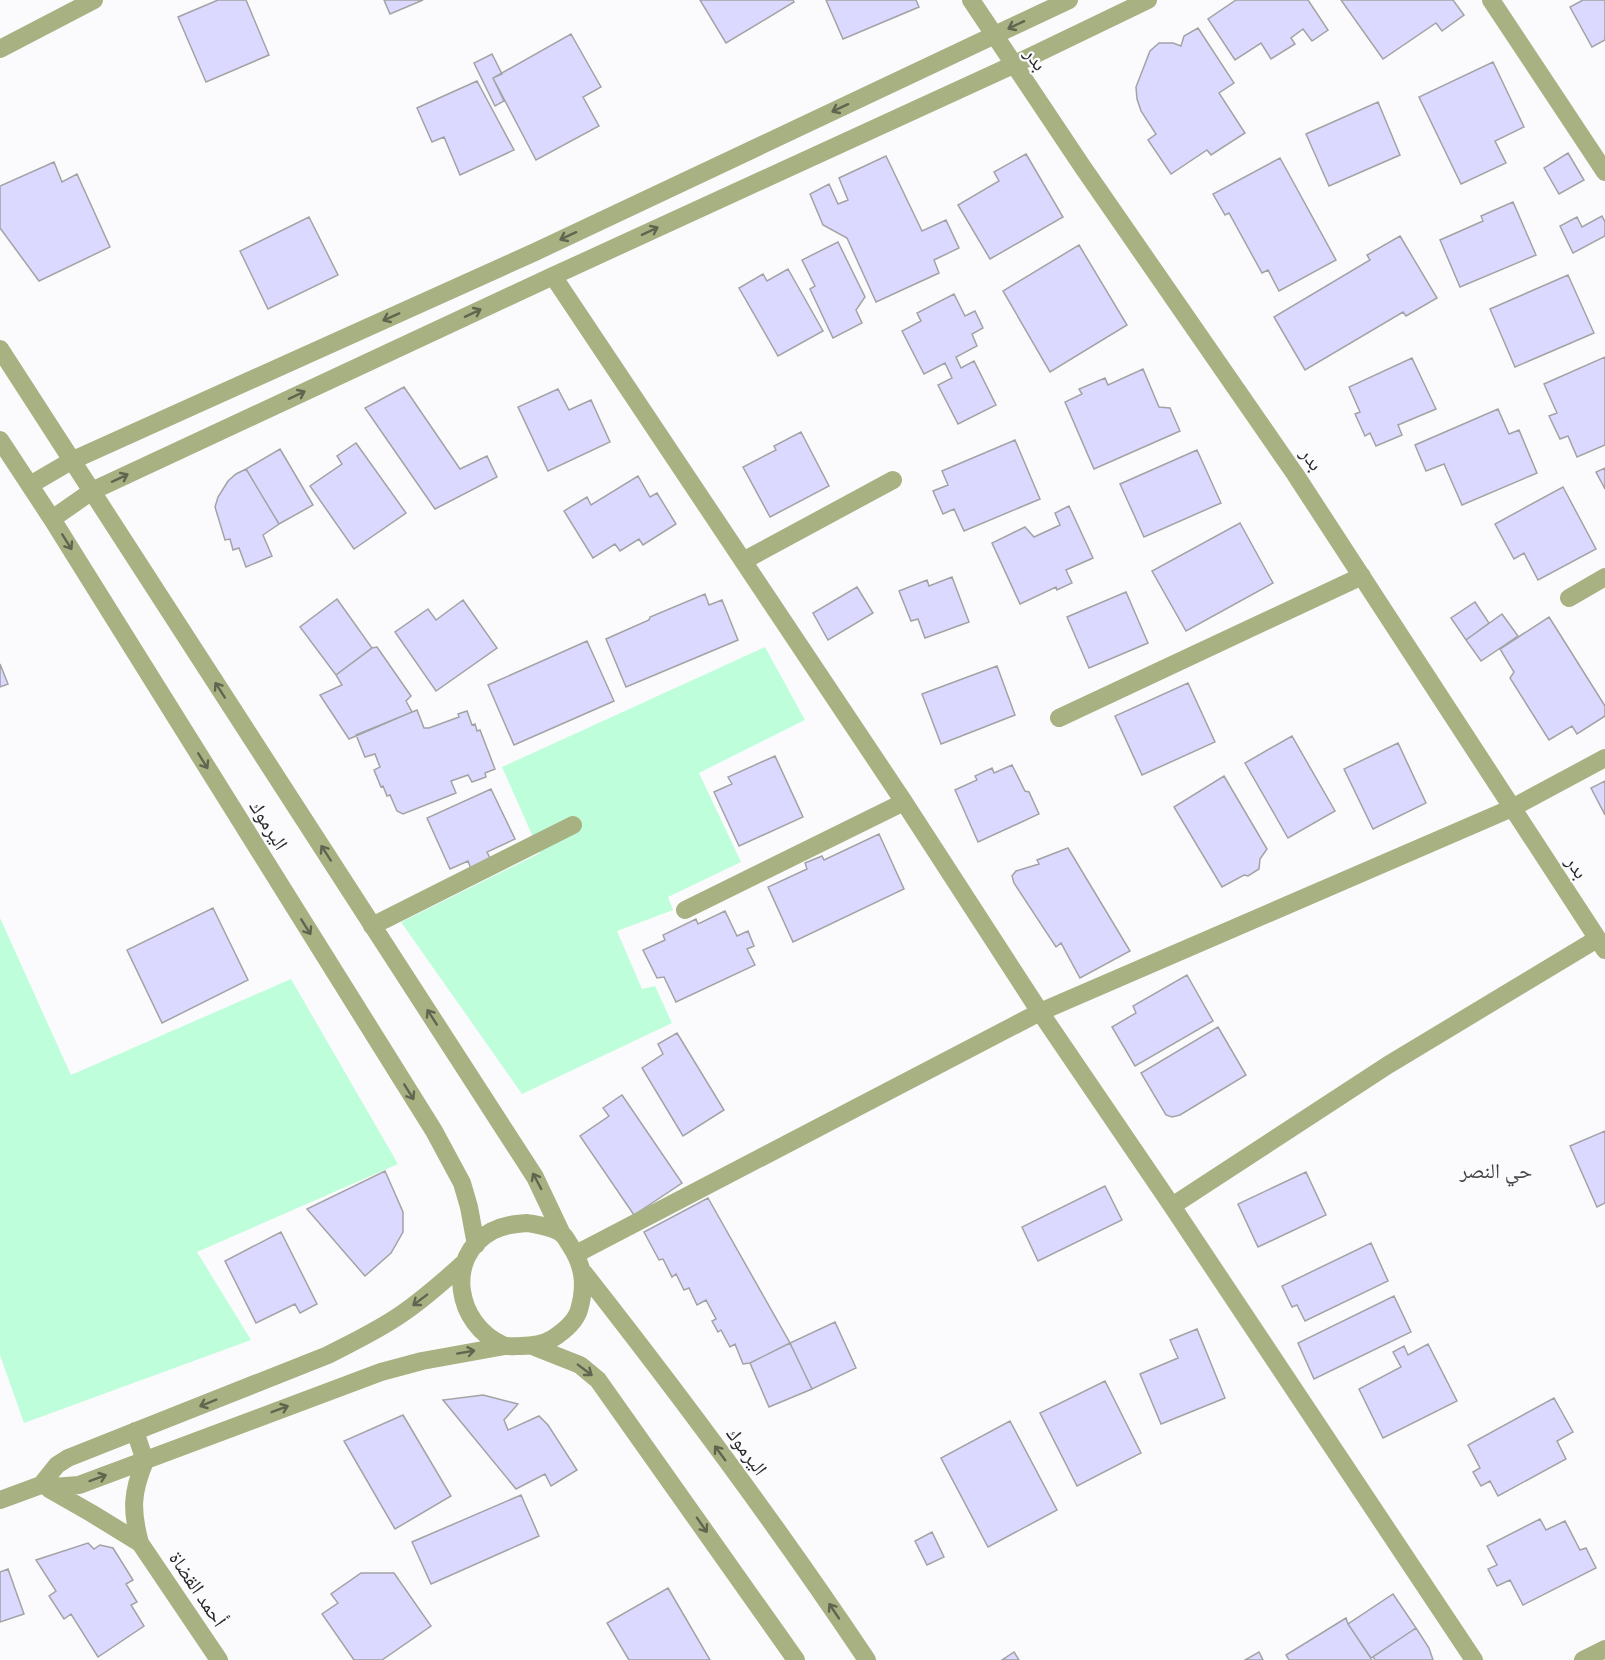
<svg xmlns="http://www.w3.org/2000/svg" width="1605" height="1660" viewBox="0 0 1605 1660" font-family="'Archivo Narrow','Noto Naskh Arabic',sans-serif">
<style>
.green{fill:#befeda}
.building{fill:#dbd9ff;stroke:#a3a3a5;stroke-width:1.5}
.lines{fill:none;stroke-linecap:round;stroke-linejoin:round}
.minor{stroke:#a8b182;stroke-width:18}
.oneway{stroke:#616550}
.labels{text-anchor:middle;stroke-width:4.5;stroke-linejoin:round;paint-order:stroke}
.street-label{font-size:20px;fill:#272728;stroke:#fbfbfd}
.neighbourhood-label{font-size:21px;fill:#444445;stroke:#fbfbfd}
</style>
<rect width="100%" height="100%" fill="#fbfbfd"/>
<path class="green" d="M765,647L805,720L699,773L741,862L668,897L673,910L617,931L642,989L655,986L672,1023L522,1094L401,922L540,853L502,767Z
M0,918L71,1075L291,979L398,1164L197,1252L251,1340L24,1423L0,1355Z"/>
<path class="building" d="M218,0H246L269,55L206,82L178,17Z
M384,0H423L390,14Z
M700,0H793L794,2L726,43Z
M826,0H916L919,7L843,39Z
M1236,0H1308L1328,30L1312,41L1303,29L1291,38L1295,44L1271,59L1261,43L1235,60L1208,19Z
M1341,0H1453L1464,15L1442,31L1436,23L1383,59Z
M1583,0H1605V40L1592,47L1570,7Z
M1198,28L1234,83L1219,93L1245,133L1211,155L1207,150L1171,174L1148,140L1156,134L1141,111L1137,99L1136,87L1150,51L1159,43H1173L1181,46L1184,36Z
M571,34L601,87L583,97L599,126L536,160L493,78Z
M492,54L502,74L493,78L504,101L495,106L474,63Z
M1493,62L1524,127L1495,141L1506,163L1461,184L1419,97Z
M477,81L514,150L460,175L444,137L432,142L417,108Z
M1378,102L1400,155L1329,186L1306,134Z
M1568,153L1584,180L1559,194L1544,168Z
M1026,154L1063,217L990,259L958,205L999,181L994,172Z
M886,156L922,231L946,220L959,248L934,260L939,273L876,302L847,238L823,225L810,194L829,184L838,204L848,200L839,178Z
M1280,158L1336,260L1279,291L1268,270L1262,273L1229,213L1225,215L1213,194Z
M54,162L62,182L77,174L110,247L39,281L0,228V186Z
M1513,202L1536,255L1460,287L1440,240L1483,221L1481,216Z
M1602,216L1605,222V236L1573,253L1560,226L1577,217L1582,227Z
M309,217L338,275L268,309L240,251Z
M1400,236L1437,298L1406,316L1403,312L1305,370L1274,317L1370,260L1367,255Z
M838,242L865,297L856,310L862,323L833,338L810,289L815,286L802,260Z
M1079,245L1127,325L1050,372L1003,291Z
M788,269L823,331L778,356L739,288L763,274L767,281Z
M1568,275L1594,333L1515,367L1490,309Z
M954,294L965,316L975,311L983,328L972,334L977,346L956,357L961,368L974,361L996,405L958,424L938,385L952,378L945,363L924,374L902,331L921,321L917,313Z
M1605,357V445L1577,457L1568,436L1560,439L1549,416L1557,413L1544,384Z
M1412,358L1436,409L1398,425L1402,435L1376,446L1370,433L1365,436L1355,414L1360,412L1349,387Z
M1143,369L1159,407L1170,408L1180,431L1094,469L1065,402L1082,394L1079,389L1105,378L1108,385Z
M404,387L460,469L487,456L497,477L435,509L365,408Z
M558,389L569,410L591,400L610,442L548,471L518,407Z
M1498,409L1509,434L1519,430L1537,473L1462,505L1444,464L1426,471L1415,445Z
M801,432L829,486L770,517L743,467L776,450L774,446Z
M1015,440L1040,499L964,531L954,509L943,514L933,491L948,485L942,471Z
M356,443L406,513L354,549L310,486L342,464L337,456Z
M280,449L313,505L279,524L246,469Z
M1197,450L1221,503L1144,537L1120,484Z
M1605,468V489L1596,472Z
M246,469L279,524L263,535L272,556L246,567L239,548L233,550L230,539L225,540L215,507L218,497L228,481L236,474Z
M638,476L650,497L657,493L676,524L643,545L639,539L620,551L615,544L593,558L564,511L587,497L591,505Z
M1563,487L1596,549L1538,580L1524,553L1514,559L1495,524Z
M1069,506L1093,558L1066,570L1072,583L1057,590L1056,587L1020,604L992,543L1025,527L1034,537L1060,525L1055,513Z
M1240,523L1273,583L1186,631L1152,571Z
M952,577L969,622L925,638L918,619L911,621L899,591L927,580L929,586Z
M857,587L873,613L828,640L813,613Z
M1126,592L1148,643L1089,668L1067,617Z
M705,594L709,605L722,600L738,640L626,687L606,639L649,620L650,617Z
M337,599L372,648L336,675L300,627Z
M463,600L497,648L436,691L395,632L428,609L436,620Z
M1475,602L1489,623L1466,640L1451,618Z
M1502,614L1518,636L1481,661L1466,640Z
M1549,617L1605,706V716L1577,734L1572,726L1549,740L1510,678L1514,672L1500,649Z
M587,641L614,701L514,745L488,685Z
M377,647L411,696L406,701L412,712L349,739L320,695L342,685L336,675L372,648Z
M0,664L8,684L0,687Z
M997,666L1015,715L941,744L922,694Z
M1188,683L1215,742L1142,775L1115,716Z
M417,710L424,728H429L459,717L458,714L467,711L472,725L475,724L477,731L480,730L495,769L485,773L486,777L472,782L468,775L451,781L456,793L403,814L397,811L390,795L387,796L383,786L381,787L374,770L380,767L375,754L365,757L356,735Z
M1292,736L1335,811L1288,838L1245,763Z
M1398,743L1426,803L1373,829L1344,769Z
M775,756L803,817L739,846L714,792L732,784L728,777Z
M1012,765L1025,791L1029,792L1039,814L978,842L955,790L977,780L975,776L992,768L994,773Z
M1224,776L1267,849L1260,859L1259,869L1248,876L1244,875L1222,887L1174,807Z
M1605,781V815L1591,788Z
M491,789L515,839L487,852L491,860L471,869L468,861L450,869L427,818Z
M879,834L904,889L793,942L768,887L807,869L805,863L822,856L824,860Z
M1068,848L1130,951L1080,978L1061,943L1056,947L1014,883L1012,876L1016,871L1039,864L1037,860Z
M213,908L248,980L162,1023L127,950Z
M725,911L737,936L748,931L754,946L747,949L755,965L676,1002L664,977L657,978L643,950L665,940L663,935L696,919L698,924Z
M1187,975L1213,1021L1135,1066L1112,1027L1136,1013L1133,1006Z
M1218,1027L1246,1075L1180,1115L1172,1117L1166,1115L1141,1073Z
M677,1033L724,1110L683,1136L642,1068L663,1054L658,1044Z
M622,1095L682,1183L634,1215L580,1136L609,1116L603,1108Z
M1605,1131V1203L1597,1207L1570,1146Z
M385,1171L403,1212V1232L391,1253L365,1276L307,1209Z
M1306,1172L1326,1215L1258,1247L1238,1204Z
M1105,1186L1122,1220L1038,1261L1022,1227Z
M708,1198L790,1343L750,1363L743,1364L735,1344L730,1347L721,1330L718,1332L712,1321L716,1319L706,1300L697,1305L689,1288L684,1290L676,1274L672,1277L663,1259L659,1260L644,1232Z
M281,1232L317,1304L300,1313L295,1304L256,1323L225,1261Z
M1371,1243L1388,1281L1305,1321L1297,1305L1292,1307L1282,1286Z
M1394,1296L1411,1332L1314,1379L1298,1343Z
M835,1322L856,1368L812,1389L790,1343Z
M1197,1329L1225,1398L1161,1424L1140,1374L1178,1358L1170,1340Z
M790,1343L812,1389L769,1407L750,1363Z
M1428,1344L1457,1401L1383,1438L1359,1389L1401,1367L1393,1352L1404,1346L1408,1355Z
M1105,1381L1141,1453L1077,1486L1040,1413Z
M483,1395L518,1404L504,1420L508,1430L539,1416L548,1425L577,1470L551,1486L545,1474L516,1489L443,1400Z
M1554,1398L1573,1432L1557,1441L1566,1459L1498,1496L1490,1481L1481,1486L1473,1472L1480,1468L1468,1445Z
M403,1415L451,1496L395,1529L344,1441Z
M1010,1421L1057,1510L988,1547L941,1458Z
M521,1495L539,1536L431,1584L412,1542Z
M1540,1519L1546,1530L1565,1521L1580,1550L1586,1548L1596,1568L1523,1605L1510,1580L1497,1586L1488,1569L1497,1565L1487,1546Z
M932,1532L944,1557L927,1565L915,1541Z
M88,1543L94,1549L100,1545L113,1548L133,1580L126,1584L137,1602L131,1605L144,1626L98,1657L71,1614L64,1619L49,1596L56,1591L36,1560Z
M8,1569L24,1614L0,1622V1572Z
M361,1573H394L431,1626L382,1660H354L322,1614L338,1603L331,1594Z
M668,1588L710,1660H629L607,1623Z
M1393,1594L1416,1628L1371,1658L1348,1624Z
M1346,1618L1348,1624L1372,1660H1289L1286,1655Z
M1416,1628L1429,1648L1433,1660H1375L1373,1657Z
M1014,1652L1019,1660H1002Z
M1259,1652L1263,1660H1245Z"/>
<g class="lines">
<path class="minor" d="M971,0L1082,166L1295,474L1605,950
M1491,0L1605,172
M0,49L94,0
M553,276L904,802L1040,1012L1172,1206L1474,1660
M0,349L535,1177L562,1234
M0,440L52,519L434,1131L462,1183L469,1207L476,1245
M30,485L71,461L535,252L1069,0
M52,519L92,491L553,276L1013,65L1148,0
M743,561L893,480
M1569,598L1605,577
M1059,718L1362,576
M685,910L904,802
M372,926L573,825
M1172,1206L1388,1065L1597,939
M527,1223C538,1225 554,1227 562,1234C565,1236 568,1242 570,1245C584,1266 586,1286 579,1310C575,1323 563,1332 552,1339C542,1345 532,1346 521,1346C515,1346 508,1347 503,1345C456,1325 444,1257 492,1231C504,1225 515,1224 527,1223Z
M576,1254L1040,1012L1512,808L1605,758
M584,1273C683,1399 778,1527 867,1660
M532,1346L580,1365L598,1380L796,1660
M135,1431L145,1461C132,1492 131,1510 140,1543L219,1660
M41,1485L57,1465L68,1458L328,1355C353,1342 379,1330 403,1313C425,1298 445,1280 465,1262
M49,1489L91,1513L140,1543
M0,1500L41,1485L53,1487L79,1485L381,1372L422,1361L505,1346
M1583,1660L1605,1649"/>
</g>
<defs><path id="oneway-shaft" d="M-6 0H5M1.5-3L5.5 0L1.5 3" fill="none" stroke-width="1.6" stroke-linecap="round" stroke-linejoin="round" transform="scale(1.5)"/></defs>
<g class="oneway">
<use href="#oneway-shaft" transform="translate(1016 25) rotate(155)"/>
<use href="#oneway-shaft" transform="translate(840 108) rotate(155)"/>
<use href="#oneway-shaft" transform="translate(650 231) rotate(-25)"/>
<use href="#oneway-shaft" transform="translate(568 236) rotate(155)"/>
<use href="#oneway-shaft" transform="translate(473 313) rotate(-25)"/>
<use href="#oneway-shaft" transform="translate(391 317) rotate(156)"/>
<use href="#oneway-shaft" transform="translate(297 395) rotate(-25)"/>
<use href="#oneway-shaft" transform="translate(120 478) rotate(-25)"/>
<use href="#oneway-shaft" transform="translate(67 542) rotate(58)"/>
<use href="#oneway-shaft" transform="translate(220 690) rotate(-123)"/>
<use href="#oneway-shaft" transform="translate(203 761) rotate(58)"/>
<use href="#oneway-shaft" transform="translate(326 853) rotate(-123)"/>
<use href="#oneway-shaft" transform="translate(306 927) rotate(58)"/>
<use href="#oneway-shaft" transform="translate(432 1017) rotate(-123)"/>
<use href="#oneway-shaft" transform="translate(409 1092) rotate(58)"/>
<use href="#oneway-shaft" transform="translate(537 1181) rotate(-118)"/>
<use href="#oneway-shaft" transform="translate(420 1300) rotate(143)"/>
<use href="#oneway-shaft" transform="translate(466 1352) rotate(-10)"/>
<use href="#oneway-shaft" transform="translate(585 1370) rotate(37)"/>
<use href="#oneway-shaft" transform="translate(208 1403) rotate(158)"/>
<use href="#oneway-shaft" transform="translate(280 1409) rotate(-21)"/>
<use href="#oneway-shaft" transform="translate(720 1453) rotate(-126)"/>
<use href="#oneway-shaft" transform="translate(98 1478) rotate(-20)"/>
<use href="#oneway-shaft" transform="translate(702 1525) rotate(55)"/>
<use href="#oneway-shaft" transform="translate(834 1611) rotate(-124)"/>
</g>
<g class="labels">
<g class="street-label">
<text transform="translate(1036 59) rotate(56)" y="7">بدر</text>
<text transform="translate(1312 459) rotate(56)" y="7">بدر</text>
<text transform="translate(269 825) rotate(58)" y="7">اليرموك</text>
<text transform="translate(1577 867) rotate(57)" y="7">بدر</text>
<text transform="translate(747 1451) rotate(54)" y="7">اليرموك</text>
<text transform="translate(198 1589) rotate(56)" y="7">أحمد القضاة</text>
</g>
<g class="neighbourhood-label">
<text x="1496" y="1178">حي النصر</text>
</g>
</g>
</svg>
